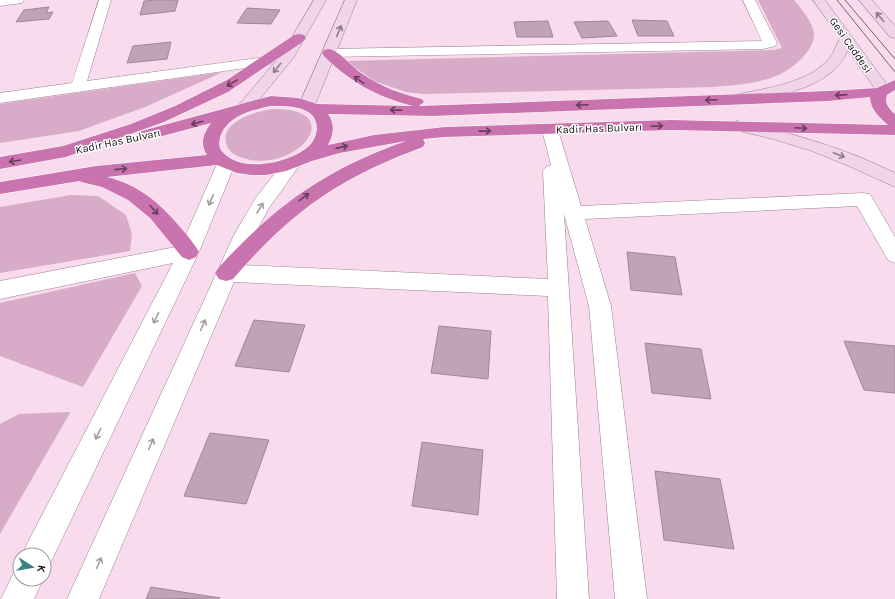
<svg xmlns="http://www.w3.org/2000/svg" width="895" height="599" viewBox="0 0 895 599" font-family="Karla,sans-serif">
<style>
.green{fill:#d8abc8}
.building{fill:#c0a4b6;stroke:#a18697}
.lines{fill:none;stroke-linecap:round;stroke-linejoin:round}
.street-casing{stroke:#9a7f91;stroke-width:1}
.secondary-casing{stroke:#9a7f91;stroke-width:1}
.highway-casing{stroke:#fff;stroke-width:1}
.street{fill:#fff;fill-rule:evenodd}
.secondary{fill:#efd5e7;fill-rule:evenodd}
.highway{fill:#ca74af;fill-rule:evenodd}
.tram{stroke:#73626d;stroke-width:1}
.oneway{stroke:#8e7c88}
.oneway2{stroke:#683c5a}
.oneway3{stroke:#a39fa1}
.labels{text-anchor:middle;stroke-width:3;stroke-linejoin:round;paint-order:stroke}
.far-street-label{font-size:11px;fill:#180f15;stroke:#fff}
</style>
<rect width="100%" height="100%" fill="#f8dbed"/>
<path class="green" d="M758,0H794C801,8 814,24 814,34C814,43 809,50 804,56C780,83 747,84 714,87L423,94L406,92L374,81L346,61L773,50L782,48Z
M223,72L145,107L79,131L0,143V104Z
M273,109C350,108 297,175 243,158C235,156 228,151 226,143C221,121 257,111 273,109Z
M71,195L98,196L126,215L132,234L130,251L0,273V207Z
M135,273L142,286L83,387L0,356V303Z
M70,412V413L0,534V424L19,414Z"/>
<path class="building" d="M155,0H178L175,11L140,15L144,1Z
M49,7L46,13L53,12L49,19L16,22L24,10Z
M247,8L280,10L271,24L237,23Z
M632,20L667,21L674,36H638Z
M548,21L553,37H517L514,22Z
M608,21L617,36L582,38L574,22Z
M171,42L167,59L127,63L133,46Z
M627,252L675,257L682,295L631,290Z
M254,320L305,325L289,372L235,366Z
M439,326L491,331L488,379L431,373Z
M844,341L895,346V393L864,390Z
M645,343L701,349L711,399L652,393Z
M210,433L269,440L246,504L184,496Z
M422,442L483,450L478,515L412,506Z
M655,471L720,479L734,549L664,540Z
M151,587L220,598L146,599Z"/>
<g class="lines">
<defs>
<path id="street" d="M0,0H24L22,3L0,6Z
M99,0H111L87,81L266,57L271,58L273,61L271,64L266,65L0,103V93L72,83Z
M743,0H755L777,43L775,46L763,49L329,57L324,56L322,53L324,50L329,49L762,41Z
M550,125L556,126L558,130L581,206L863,193L870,194L895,237V263L888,260L857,206L585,219L611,306L647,599H615L589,306L564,214L589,599H557L548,296L234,282L99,599H67L234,235L255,199L286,159L292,157L298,159L301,163L269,208L254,235L241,265L548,279L543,171L546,167L551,165L542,130L544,126Z
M226,158L232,160L235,164L199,252L49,566L44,568V555H23L27,544L173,263L0,299V281L181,246L217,164L220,160Z
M20,566V579H43L34,599H1L16,568Z"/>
<path id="secondary" d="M314,0H326L294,57L251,110L245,112L239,110L237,107L281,55Z
M345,0H357L315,105L313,108L307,110L301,108L299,105Z
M813,0H825L891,90L888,93L883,95L878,93L848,50C833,84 792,93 760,99C750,101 739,105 730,102L727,99L730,96C762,88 813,85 833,53C835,48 837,43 840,38Z
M859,0H872L895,26V38L890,37Z
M737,121C792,133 845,148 895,173V187L851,167L812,151L773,139L731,129L729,126L731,123Z"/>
<path id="highway" d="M299,34L304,35L306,38L304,41L228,92L164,122L66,157L0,169V157L63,146L131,124L175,106L227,80L294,35Z
M329,49C340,51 353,68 364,75C382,87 401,94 422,99L424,102L419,106L828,91L877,88L895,80V90L887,95C884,103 889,109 895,114V135L671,130L445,137L423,139L425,143L423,147C339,178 292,211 233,279L226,281L219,279L215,273L219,267C277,204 325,170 406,141L340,153L312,161L286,171L266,175H251L237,173L217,165L107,177C139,185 160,203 180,227C187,235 194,243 199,252L196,257L189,260L182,257L150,218L128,200L102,187L81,182L80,181L0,194V182L96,166L207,155C199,143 204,133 211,123L144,141L138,140L136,136L138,132L271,96L298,98L317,104L413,106C377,97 350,82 324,56L322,53L324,50ZM870,97C870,109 880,118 888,125L671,120L445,127L374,135L328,145C334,134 335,124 328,114L433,116L828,101ZM271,106C288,106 317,105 317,129C316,135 314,141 310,145C292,163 239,175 221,150C219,147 219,142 220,138C226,116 252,110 271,106Z"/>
</defs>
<use href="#street" class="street-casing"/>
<use href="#secondary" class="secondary-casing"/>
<use href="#highway" class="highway-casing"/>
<use href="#street" class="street"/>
<use href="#secondary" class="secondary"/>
<use href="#highway" class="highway"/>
<path class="tram" d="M837,0L895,72
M845,0L895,59"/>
</g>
<defs><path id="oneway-shaft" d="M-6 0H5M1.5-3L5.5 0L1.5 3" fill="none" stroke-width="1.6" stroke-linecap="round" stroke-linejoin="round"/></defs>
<g class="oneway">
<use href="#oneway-shaft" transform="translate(880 17) rotate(-131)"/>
<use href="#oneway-shaft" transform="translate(339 31) rotate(-67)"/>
<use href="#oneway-shaft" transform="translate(277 68) rotate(129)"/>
<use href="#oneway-shaft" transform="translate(839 155) rotate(21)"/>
</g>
<g class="oneway2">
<use href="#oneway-shaft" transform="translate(359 80) rotate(-145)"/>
<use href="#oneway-shaft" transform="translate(232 83) rotate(149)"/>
<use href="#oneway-shaft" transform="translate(841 95) rotate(176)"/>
<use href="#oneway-shaft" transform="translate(711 100) rotate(178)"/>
<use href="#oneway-shaft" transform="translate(582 105) rotate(178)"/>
<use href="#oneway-shaft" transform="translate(396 110) rotate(-178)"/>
<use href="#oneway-shaft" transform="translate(197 123) rotate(164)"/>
<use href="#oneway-shaft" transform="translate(657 126) rotate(-2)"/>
<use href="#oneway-shaft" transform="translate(801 128) rotate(3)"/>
<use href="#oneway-shaft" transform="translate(485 131) rotate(-1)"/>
<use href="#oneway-shaft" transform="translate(342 147) rotate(-13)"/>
<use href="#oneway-shaft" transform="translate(15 161) rotate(171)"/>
<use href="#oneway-shaft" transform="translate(121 169) rotate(-6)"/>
<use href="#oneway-shaft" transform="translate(304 197) rotate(-36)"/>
<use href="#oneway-shaft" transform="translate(154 210) rotate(48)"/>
</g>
<g class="oneway3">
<use href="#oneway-shaft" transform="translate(211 200) rotate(113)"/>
<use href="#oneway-shaft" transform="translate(260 208) rotate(-59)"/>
<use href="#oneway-shaft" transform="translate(156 318) rotate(116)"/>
<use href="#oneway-shaft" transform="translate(203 325) rotate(-66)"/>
<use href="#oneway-shaft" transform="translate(98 434) rotate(116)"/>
<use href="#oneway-shaft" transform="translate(151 444) rotate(-66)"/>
<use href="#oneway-shaft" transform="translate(99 563) rotate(-66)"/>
</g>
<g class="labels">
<g class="far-street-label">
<text transform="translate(851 45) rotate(55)" y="4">Gesi Caddesi</text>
<text transform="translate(599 128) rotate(-2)" y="4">Kadir Has Bulvarı</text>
<text transform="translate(118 141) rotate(-12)" y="4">Kadir Has Bulvarı</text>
</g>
</g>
<g transform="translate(32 567) rotate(101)"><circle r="19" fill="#ffffff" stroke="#a39fa1"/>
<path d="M0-3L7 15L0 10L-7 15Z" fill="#3c847f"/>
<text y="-6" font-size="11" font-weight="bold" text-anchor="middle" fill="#180f15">K</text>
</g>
</svg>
